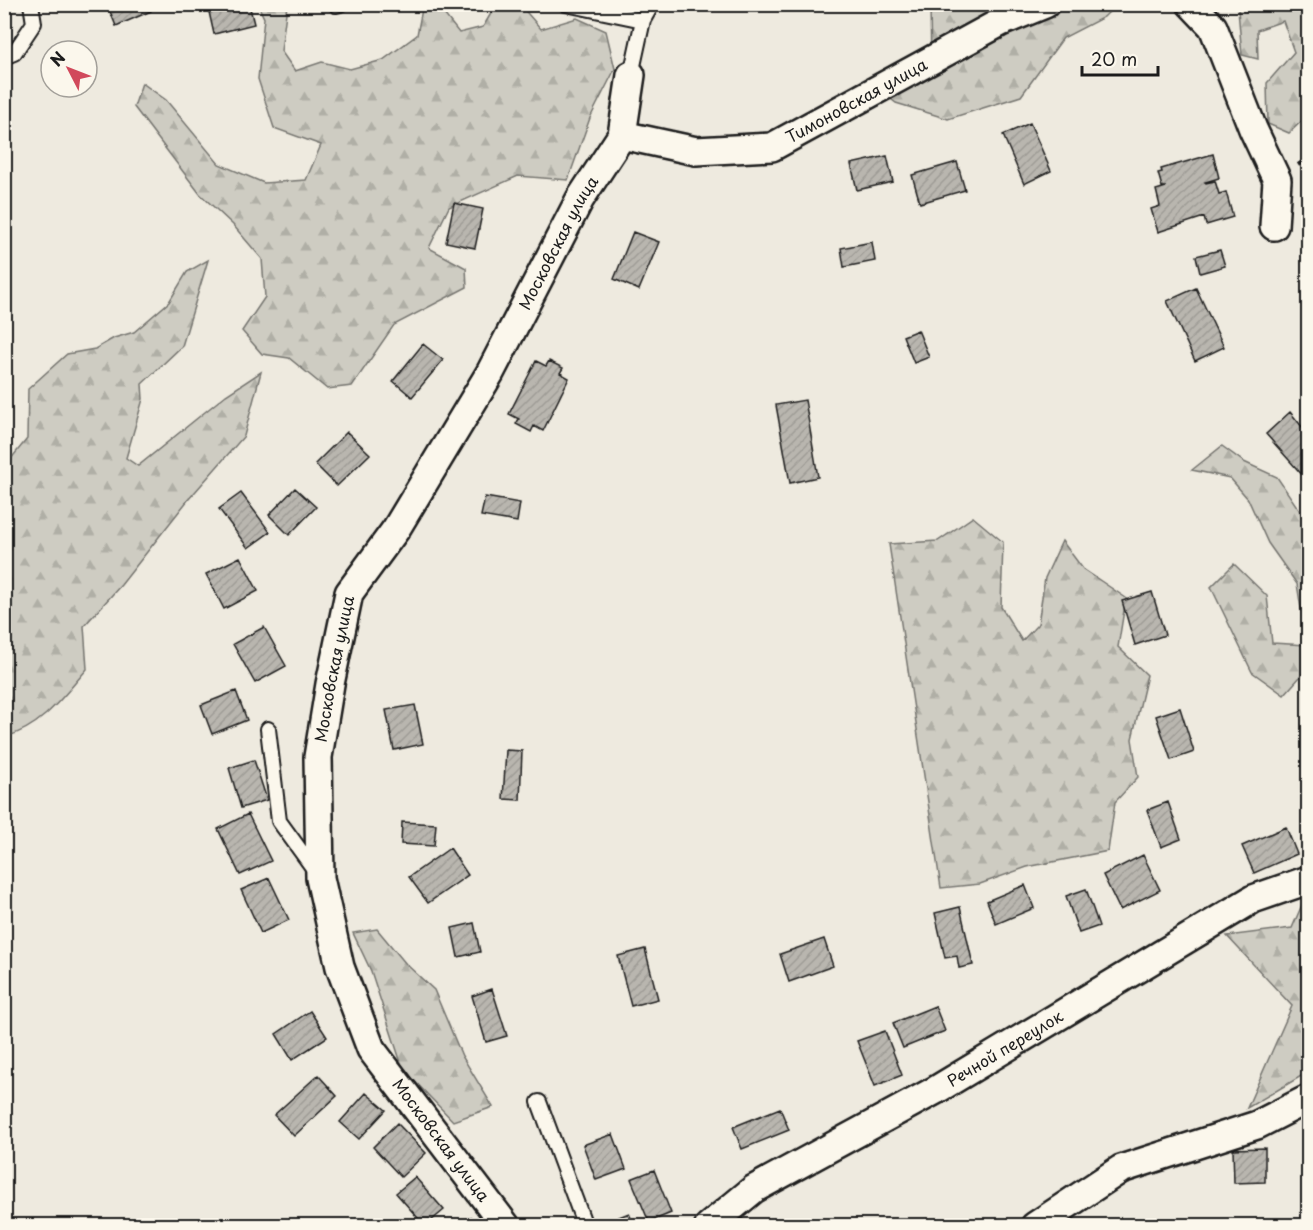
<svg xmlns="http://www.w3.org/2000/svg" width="1313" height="1230" viewBox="0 0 1313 1230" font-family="'Playpen Sans',sans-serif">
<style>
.forest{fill:url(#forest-firs);stroke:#75746f;stroke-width:1.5}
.building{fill:url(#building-hatch);stroke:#1c1c1c;stroke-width:1.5}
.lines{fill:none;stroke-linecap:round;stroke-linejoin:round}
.lane-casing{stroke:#1c1c1c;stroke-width:18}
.street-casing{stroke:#1c1c1c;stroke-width:32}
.path{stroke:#1c1c1c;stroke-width:4;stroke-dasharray:6 4.5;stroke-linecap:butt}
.lane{stroke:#fbf7ec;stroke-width:14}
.street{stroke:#fbf7ec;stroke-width:27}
.labels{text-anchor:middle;stroke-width:6;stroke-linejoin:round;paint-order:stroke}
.street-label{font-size:16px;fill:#1c1c1c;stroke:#fbf7ec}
</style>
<defs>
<pattern id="forest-firs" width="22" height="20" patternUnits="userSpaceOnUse" patternTransform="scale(1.5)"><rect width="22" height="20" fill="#ceccc2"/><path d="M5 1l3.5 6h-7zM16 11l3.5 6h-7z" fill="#b0afa6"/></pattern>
<pattern id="building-hatch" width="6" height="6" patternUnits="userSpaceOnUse" patternTransform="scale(1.5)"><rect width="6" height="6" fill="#b9b6af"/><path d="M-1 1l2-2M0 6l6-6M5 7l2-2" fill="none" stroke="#9e9c96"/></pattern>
</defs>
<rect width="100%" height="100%" fill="#eeeadf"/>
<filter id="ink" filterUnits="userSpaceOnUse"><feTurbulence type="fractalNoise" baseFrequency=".0167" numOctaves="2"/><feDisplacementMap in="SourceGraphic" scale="12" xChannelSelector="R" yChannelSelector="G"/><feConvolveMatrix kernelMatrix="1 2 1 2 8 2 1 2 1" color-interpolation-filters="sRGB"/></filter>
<g filter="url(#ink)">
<path class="forest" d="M423,4L437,5L459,33L483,27L496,5H518L522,7L541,29L577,18L606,31L615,69L590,118L568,180L518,176L449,207L429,248L466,268L467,287L394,325L352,386L327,389L289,358L262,354L242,331L265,297L262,259L233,225L200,194L134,107L142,83L166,100L219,164L264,183L306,180L321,145L274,128L258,79L264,18L258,5H287L281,51L295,71L322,62L350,69L383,60L417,35Z
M930,5H1116L1104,17L1063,38L1021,96L948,119L896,103L872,84L931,69Z
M1244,5H1308V115L1289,133L1268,124L1267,83L1294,52L1283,21L1257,30L1258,59L1242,55L1238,10Z
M208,260L182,346L142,384L143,399L126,458L138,466L226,395L261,372L244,436L188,500L121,585L84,626L87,669C63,697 41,728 5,737V466L27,439L28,389L67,354L95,349L114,338L134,332L169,302L187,272Z
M1222,446L1244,462L1277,477L1308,523V668L1284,695L1252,672L1211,587L1234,564L1267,596L1272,643L1307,645L1297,584L1268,543L1248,499L1230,478L1192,470Z
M973,517L1003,542L1001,607L1022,641L1038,624L1045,578L1062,541L1083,569L1126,598L1118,647L1147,675L1132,739L1138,777L1115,802L1108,851L1027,867L980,884L941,888L889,544L938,541Z
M1308,891V1072L1247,1108L1292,1006L1227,936L1292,928Z
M377,929L406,964L434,990L462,1056L493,1107L453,1121L403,1069L371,971L353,933Z"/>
<path class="building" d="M107,4H148L151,11L116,26Z
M240,4H249L254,24L214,34L209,12Z
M1030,123L1051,171L1024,184L1003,135Z
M1213,154L1219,178L1205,182L1206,183L1215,181L1219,194L1226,192L1233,217L1206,225L1204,217L1158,232L1151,209L1160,206L1156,190L1166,187H1162L1158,173L1162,172L1161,169Z
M887,156L893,182L857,190L851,164Z
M957,162L965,190L920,203L912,175Z
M454,203L483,209L475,248L446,242Z
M633,232L659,242L639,290L614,279Z
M872,242L875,261L844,267L841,248Z
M1220,250L1225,266L1200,273L1196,256Z
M1196,288L1224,347L1195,361L1167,301Z
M918,330L929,357L914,363L903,336Z
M423,344L443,360L412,397L393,381Z
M536,361L546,366L549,361L563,368L560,373L569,378L543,431L534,426L531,432L516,424L519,419L509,414Z
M805,400L818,477L790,483L776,405Z
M1290,412L1308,434V473L1304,477L1266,434Z
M347,432L370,454L337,486L315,464Z
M295,488L316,507L289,535L269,515Z
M241,493L270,532L248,548L219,509Z
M485,497L520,503L517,522L481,516Z
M240,557L258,591L224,609L206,574Z
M1152,592L1165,635L1135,645L1122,601Z
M264,627L286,666L255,683L233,644Z
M236,691L247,720L212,734L201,705Z
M415,705L423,744L394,750L386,710Z
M1180,708L1194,752L1171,760L1156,716Z
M506,750L522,751L520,800L503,799Z
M254,760L267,800L241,808L229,768Z
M1168,802L1181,839L1161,847L1147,810Z
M248,814L271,861L240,875L218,829Z
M402,822L436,824L434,846L401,844Z
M1286,827L1297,854L1254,873L1242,846Z
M450,848L468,875L428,903L409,877Z
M1143,855L1160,890L1120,910L1103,875Z
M269,878L289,920L261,933L241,890Z
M1025,885L1034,908L996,924L987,901Z
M1086,889L1099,926L1079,933L1066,896Z
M960,907L973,965L959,968L957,956L945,958L935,913Z
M474,923L480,952L458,957L452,928Z
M824,939L833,966L789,982L780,954Z
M645,949L658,999L631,1006L618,956Z
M492,989L507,1036L486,1042L472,996Z
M935,1006L945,1031L903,1048L893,1023Z
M310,1011L327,1037L292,1060L276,1034Z
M885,1031L902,1075L875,1086L857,1041Z
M318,1075L337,1096L294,1136L274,1115Z
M366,1093L386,1110L359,1139L340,1122Z
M780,1108L789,1130L742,1149L733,1127Z
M397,1123L426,1153L401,1177L373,1147Z
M613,1134L626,1169L596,1180L583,1145Z
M1265,1148V1182L1234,1183L1233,1149Z
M654,1170L671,1213L649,1222L631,1179Z
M415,1177L444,1210L425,1226L396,1193Z
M629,1213L634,1226H605L604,1223Z
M471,1217L478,1226H462Z"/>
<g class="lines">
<defs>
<path id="lane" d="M566,4L643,20
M336,5L340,4
M4,57L14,53L34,23L31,4
M631,75L643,20L652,4
M268,729L279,821L316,872
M539,1102L585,1226"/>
<g id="street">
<path d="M1191,4L1213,27L1253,129L1277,180L1274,226"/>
<path id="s1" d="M622,135L696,151L772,147L1001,22L1045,4"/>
<path id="s2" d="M506,1226L371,1049L340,967L320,878L318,757L330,684L349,593L396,529L490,373L580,199L622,135L631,75"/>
<path id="s3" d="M709,1226L754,1189L936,1090L1253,899L1308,880"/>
<path d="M1035,1226L1121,1169L1257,1125L1308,1099"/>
</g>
</defs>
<use href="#lane" class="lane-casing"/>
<use href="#street" class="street-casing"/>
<path class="path" d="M1298,165L1308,158"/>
<use href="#lane" class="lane"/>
<use href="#street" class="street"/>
</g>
</g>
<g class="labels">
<g class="street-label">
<text dy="6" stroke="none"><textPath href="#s1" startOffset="248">Тимоновская улица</textPath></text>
<text dy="6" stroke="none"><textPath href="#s2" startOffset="1098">Московская улица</textPath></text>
<text dy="6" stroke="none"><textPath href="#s2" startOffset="612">Московская улица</textPath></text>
<text dy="6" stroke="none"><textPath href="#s3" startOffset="346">Речной переулок</textPath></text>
<text transform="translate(441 1140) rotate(53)" y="6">Московская улица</text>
</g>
</g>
<rect width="1313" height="1230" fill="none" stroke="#fbf7ec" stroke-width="24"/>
<rect x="12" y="12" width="1289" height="1206" fill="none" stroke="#1c1c1c" stroke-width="2" filter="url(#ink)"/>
<g transform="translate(69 69) rotate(312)"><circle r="28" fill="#fbf7ec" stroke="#a29f99" stroke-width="1.5"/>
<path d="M0-4.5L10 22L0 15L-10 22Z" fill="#d1495b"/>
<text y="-9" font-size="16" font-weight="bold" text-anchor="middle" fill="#1c1c1c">N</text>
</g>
<path d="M1082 66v9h76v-9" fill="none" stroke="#1c1c1c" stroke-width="3"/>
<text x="1091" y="66" font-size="18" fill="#1c1c1c" stroke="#fbf7ec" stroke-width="4.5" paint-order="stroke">20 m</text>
</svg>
